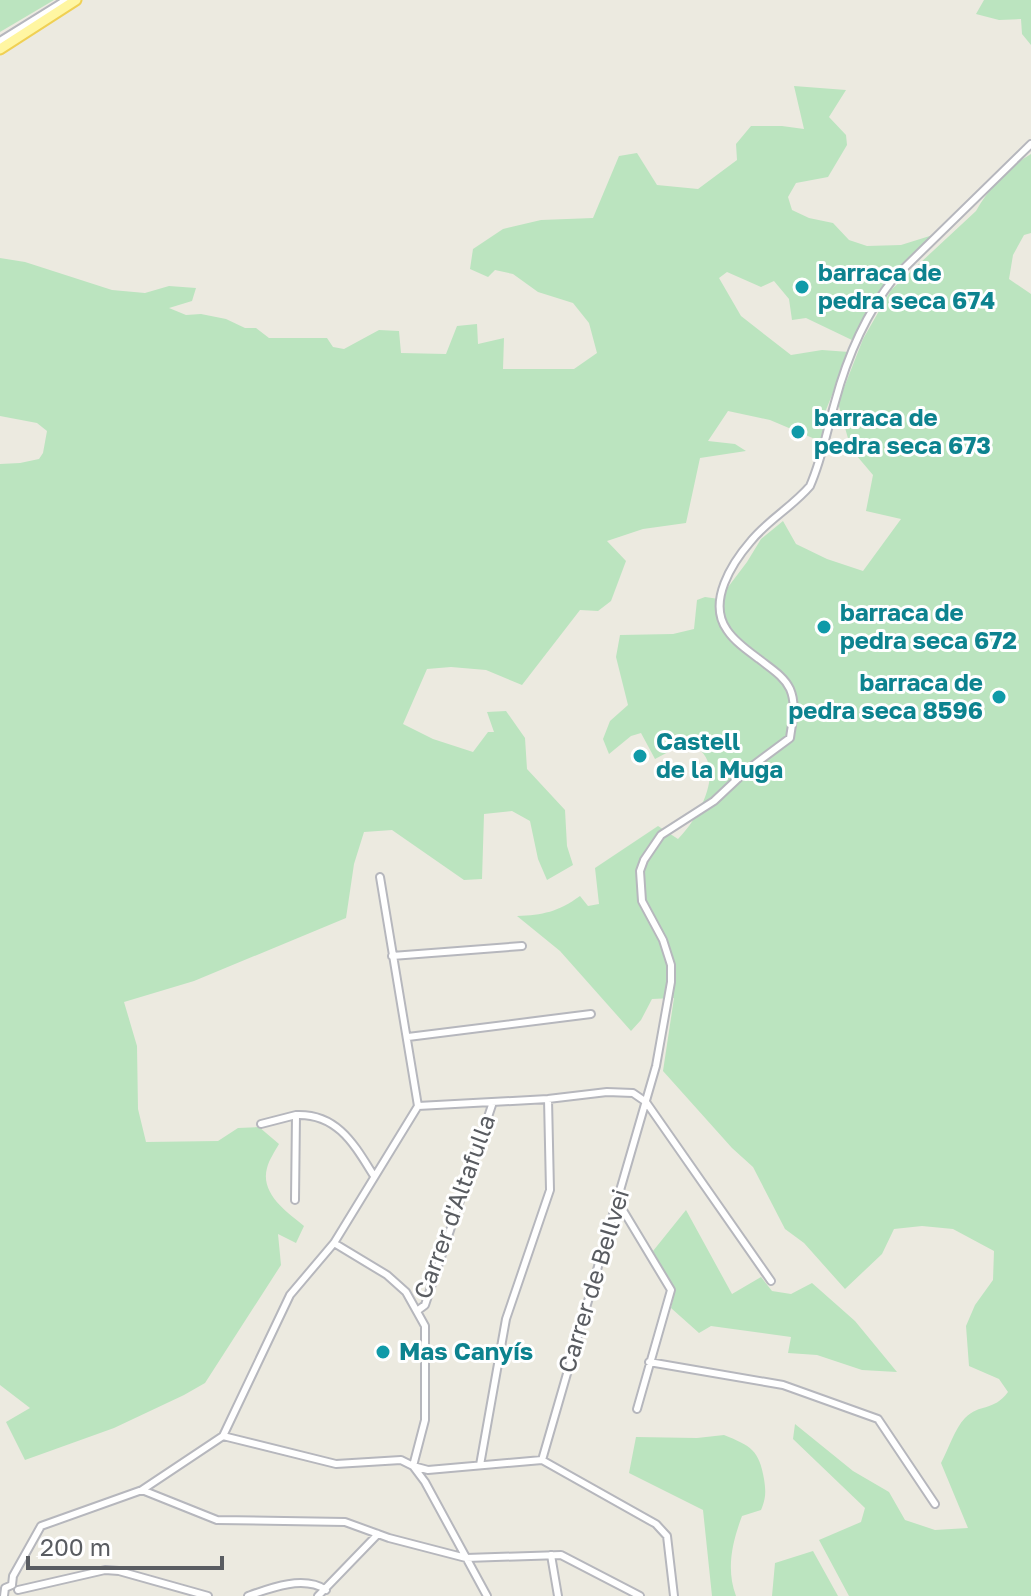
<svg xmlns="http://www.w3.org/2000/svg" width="1031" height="1596" viewBox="0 0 1031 1596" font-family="'Golos Text',sans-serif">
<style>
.green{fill:#bbe4bf}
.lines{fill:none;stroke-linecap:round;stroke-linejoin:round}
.minor-casing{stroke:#b6b7bd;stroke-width:10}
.primary-casing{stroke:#f0d054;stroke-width:13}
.minor{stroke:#fff;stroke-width:6}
.primary{stroke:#fff6a2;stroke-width:9}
.culture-dot{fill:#0f9aa8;stroke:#fff;stroke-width:3}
.labels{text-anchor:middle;stroke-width:6;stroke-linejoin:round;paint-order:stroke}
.culture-label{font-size:24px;font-weight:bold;fill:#0d838f;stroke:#fff;text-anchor:start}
.street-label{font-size:24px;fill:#595c61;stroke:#fff}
</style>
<rect width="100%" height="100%" fill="#eceae0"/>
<path class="green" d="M0,0H54L0,32Z
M984,0H1031V45L1022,34L1021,19L999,20L976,14Z
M794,86L846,90L829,117L846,135L847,145L828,177L796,183L788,197L792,210L809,218L833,223L849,240L867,246L901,245L949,230L885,287L854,341L806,318L792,320L789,299L774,281L761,287L727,272L719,278L741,316L791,355L822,350L849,352L826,410L822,442L770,420L728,411L708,441L735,444L746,451L700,458L686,523L643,529L607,541L626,561L611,601L598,611L580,610L522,685L486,670L451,667L427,669L403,724L433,739L473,752L488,732H494L487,712L506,711L525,738L527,769L565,810L567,846L573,865L547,880L538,859L530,821L512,811L484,814L482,879L464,880L392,830L364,832L354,864L346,918L194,981L124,1002L137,1046L138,1109L146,1142L218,1141L238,1128L259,1127L279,1144C275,1151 269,1160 267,1168C260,1194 287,1212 304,1226L296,1243L278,1234L281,1265L205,1383L184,1395L114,1428L25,1460L6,1422L30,1408L0,1385V464L20,463L39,459L43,453L47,431L37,423L0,416V258L25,262L112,290L145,293L169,286L196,288L192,301L169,308L186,315L201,314L226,319L245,328H256L269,338H327L333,347L344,349L379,330L399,331L401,353L446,354L457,326L477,324L478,344L504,338L503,369H574L597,353L589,323L573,303L538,292L513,274L495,270L488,277L470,269L473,249L503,229L541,220L593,218L619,156L637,153L657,185L698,189L737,160L736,144L751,126H782L804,129Z
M1031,154V233L1024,235L1013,255L1009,279L1031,294V1596H849L819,1540L861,1522L865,1508L793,1439L795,1424L853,1471L889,1492L905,1520L935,1530L968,1528L941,1463C948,1450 955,1428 965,1418C980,1403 993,1412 1008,1392L999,1379L969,1366L966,1326L975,1305L993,1280L994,1251L953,1229L922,1226L894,1229L882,1254L845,1289L804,1243L785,1229L753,1167L732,1148L663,1071L674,998L652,999L641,1020L631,1031L560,951L517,916C543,915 558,912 580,896L588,906L599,904L595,868L658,826L678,839C702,815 731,759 687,742L655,759L641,733L631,736L609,754L603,739L610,721L628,705L616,657L620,635L673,634L694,629L697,600L705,597L719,599L747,562L761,539L783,521L796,544L827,559L863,571L901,519L866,511L873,475L851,449L838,403L863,339L891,290L976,211C990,187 1007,168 1031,154Z
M686,1210L732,1294L761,1277L772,1291L791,1294L812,1283L855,1321L897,1372L862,1370L817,1355L788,1353L791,1337L711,1326L699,1333L671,1308L675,1290L653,1251Z
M724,1435C751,1446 759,1450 764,1479C766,1492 766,1498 761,1510L742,1516C732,1543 726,1569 736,1596H712L703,1510L629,1473L636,1437L697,1438Z
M813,1551L838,1596H772L775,1563Z"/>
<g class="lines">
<defs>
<path id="minor" d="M0,41L66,0
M392,956L522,946
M408,1037L591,1014
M418,1106L548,1099L607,1092L633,1093L646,1102L771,1281
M261,1124L296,1115
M295,1200L296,1115C338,1113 355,1146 374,1176
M618,1202L671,1290L637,1409
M334,1243L387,1275L406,1292L425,1326V1420L413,1466L428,1470L542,1460L656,1524L667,1536L674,1596
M417,1311L425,1305L493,1102
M649,1362L783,1385L878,1419L935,1504
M223,1436L290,1295L334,1243L418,1106L380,877
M223,1436L336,1464L401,1460L413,1466L425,1482L487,1596
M542,1460L656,1066L671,982V965L663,940L642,901L640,871L644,860L661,835L714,801L747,770L790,738C792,722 797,705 790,689C784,676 770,668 759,659C748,651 735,642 727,630C707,602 732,563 751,541C768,520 792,507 810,486C822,459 827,430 835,402C847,357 865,315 894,278L1031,144
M480,1465L506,1319L550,1190L548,1099
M142,1490L217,1520L345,1522L389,1538L466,1558L561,1555L640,1596
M551,1555L558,1596
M12,1585L13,1576L41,1526L142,1490L223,1436
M18,1590L105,1570L119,1571L208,1596
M4,1596L5,1588L12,1585
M248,1596C270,1588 304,1575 326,1590
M318,1596L378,1534"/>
<path id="primary" d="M0,49L76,0"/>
</defs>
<use href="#minor" class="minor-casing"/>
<use href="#primary" class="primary-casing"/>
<use href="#minor" class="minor"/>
<use href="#primary" class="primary"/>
</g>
<g class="culture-dot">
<circle cx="802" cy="287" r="8"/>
<circle cx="798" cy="432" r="8"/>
<circle cx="824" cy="627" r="8"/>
<circle cx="999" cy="697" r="8"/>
<circle cx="640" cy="756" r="8"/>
<circle cx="383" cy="1352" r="8"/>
</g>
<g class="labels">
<g class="culture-label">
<text x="818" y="281">barraca de<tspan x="818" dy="28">pedra seca 674</tspan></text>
<text x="814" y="426">barraca de<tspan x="814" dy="28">pedra seca 673</tspan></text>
<text x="840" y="621">barraca de<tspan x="840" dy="28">pedra seca 672</tspan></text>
<text x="983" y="691" text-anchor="end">barraca de<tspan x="983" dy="28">pedra seca 8596</tspan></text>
<text x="656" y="750">Castell<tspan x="656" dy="28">de la Muga</tspan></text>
<text x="399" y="1360">Mas Canyís</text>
</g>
<g class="street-label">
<text transform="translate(455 1207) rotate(-70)" y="8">Carrer d'Altafulla</text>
<text transform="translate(594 1281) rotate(-73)" y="8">Carrer de Bellvei</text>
</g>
</g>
<path d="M28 1556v12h194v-12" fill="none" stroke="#595c61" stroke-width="4"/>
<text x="40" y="1556" font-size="24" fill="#595c61" stroke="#ffffff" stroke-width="6" paint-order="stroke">200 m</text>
</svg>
